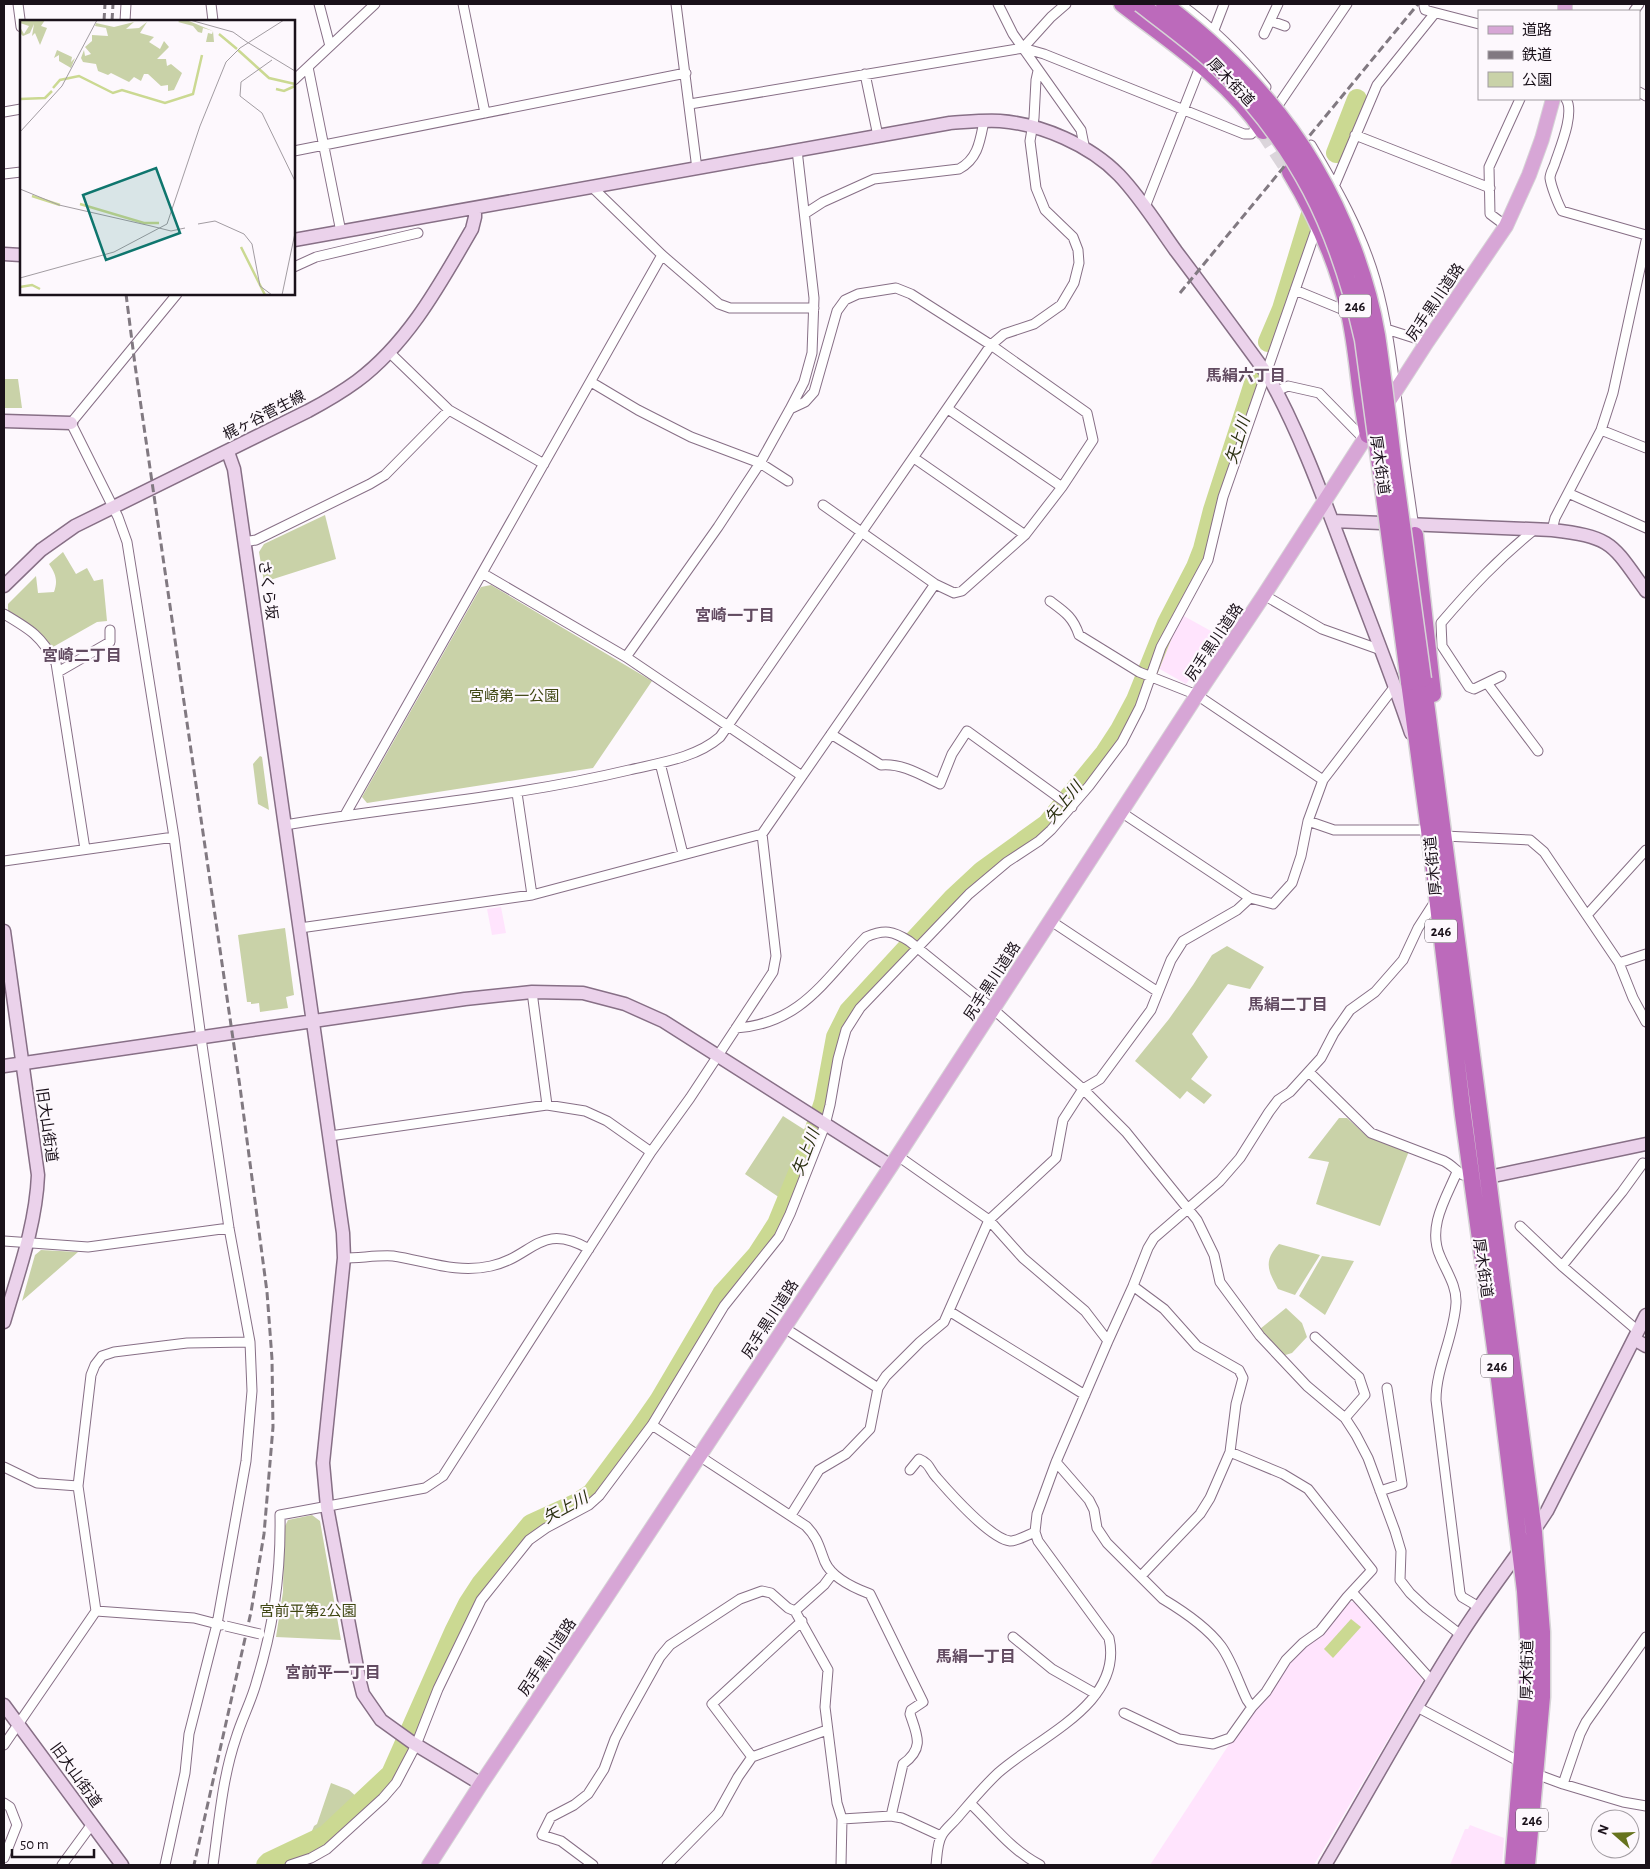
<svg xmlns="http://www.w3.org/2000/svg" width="1650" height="1869" viewBox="0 0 1650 1869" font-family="'Alegreya Sans','Noto Sans JP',sans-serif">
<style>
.built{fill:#ffe4fd}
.green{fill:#c9d2a8}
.water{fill:#cbd992}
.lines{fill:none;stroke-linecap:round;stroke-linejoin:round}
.river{stroke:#cbd992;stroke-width:20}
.highway-tunnel{stroke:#dbd5db;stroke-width:16;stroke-dasharray:16 8;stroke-linecap:butt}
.street-casing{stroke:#876f86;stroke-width:11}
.secondary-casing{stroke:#876f86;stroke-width:15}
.primary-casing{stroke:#d6d4d6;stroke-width:16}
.highway-casing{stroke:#d6d4d6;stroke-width:19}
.street{stroke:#fff;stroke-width:9}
.secondary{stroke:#ebd2eb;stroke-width:12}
.primary{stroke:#d7a6d6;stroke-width:14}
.highway{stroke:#bc6abb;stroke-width:16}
.rail{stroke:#817981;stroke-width:3;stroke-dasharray:8 4;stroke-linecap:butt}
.street-bridge-casing{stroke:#876f86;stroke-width:11;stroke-linecap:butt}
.highway-bridge-casing{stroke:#d6d4d6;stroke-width:19;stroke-linecap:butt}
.street-bridge{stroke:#fff;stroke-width:9}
.highway-bridge{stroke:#bc6abb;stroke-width:16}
.labels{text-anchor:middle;stroke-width:4.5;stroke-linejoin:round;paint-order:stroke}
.shield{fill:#fdf8fd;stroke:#5e565e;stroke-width:1}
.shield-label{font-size:14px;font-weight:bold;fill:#1a111a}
.street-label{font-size:15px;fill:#1a111a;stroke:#fdf8fd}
.park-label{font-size:15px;fill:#3f4612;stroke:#fdf8fd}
.neighbourhood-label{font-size:16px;font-weight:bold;fill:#624b61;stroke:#fdf8fd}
.water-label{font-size:16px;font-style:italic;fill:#2b3011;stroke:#fdf8fd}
.inset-river{fill:none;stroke:#cbd992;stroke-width:2.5}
.inset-road{fill:none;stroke:#a29ca2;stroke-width:1}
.view{fill:#0f766e;fill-opacity:0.15;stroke:#0f766e;stroke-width:2.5}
.inset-edge{fill:none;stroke:#1a111a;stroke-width:2.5}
</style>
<rect width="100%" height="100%" fill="#fdf8fd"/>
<path class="built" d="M1182,615L1220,636L1186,684L1158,668L1164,649Z
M501,907L506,933L492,935L487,909Z
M1350,1602H1355L1423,1680L1314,1865H1150L1230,1743L1229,1742L1264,1700L1278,1677L1295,1655L1319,1636Z
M1470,1825L1504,1838L1502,1865H1450L1465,1829H1468Z"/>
<path class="green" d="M4,379H18L22,408H4Z
M325,515L336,559L264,582L259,552L264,544Z
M63,552L76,574L87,568L94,581L103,579L107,621L97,622L53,647L35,628L8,612V604L36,576L38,593L54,592C58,581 56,574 49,564Z
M491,585L652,681L593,768L367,803L362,797L481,587Z
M260,756L262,757L269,810L258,804L253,764Z
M285,928L294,995L286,997L288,1008L260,1012L259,1003L251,1004V1002H247L238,935Z
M1227,946L1264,967L1250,989L1228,984L1192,1034L1208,1057L1191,1079L1212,1095L1204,1104L1187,1091L1180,1099L1135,1061L1169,1019L1193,985L1212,955Z
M783,1116L808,1132L783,1200L745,1174Z
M1339,1118H1347L1368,1137L1409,1151L1380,1226L1316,1204L1329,1162L1308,1158Z
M1279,1244L1320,1255L1295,1295L1278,1289C1268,1271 1263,1261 1279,1244Z
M41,1250L78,1252L22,1301L35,1255Z
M1322,1256L1354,1261L1325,1315L1299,1296Z
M1286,1308L1302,1323L1307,1337L1292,1353L1282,1356L1260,1329Z
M312,1515L320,1521L341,1640L276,1637L283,1592L284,1528L288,1520Z
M331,1783L349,1790L358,1798L324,1834L309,1838L314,1826L317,1824Z"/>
<path class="water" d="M1351,1619L1361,1627L1333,1658L1324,1649Z"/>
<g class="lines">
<path class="river" d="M1336,153L1357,99
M1268,342L1282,309L1311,214
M266,1865L269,1862L326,1835L391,1774L454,1632L468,1604L481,1584L531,1524L577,1503L592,1493L638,1431L659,1401L722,1294L757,1255L777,1224L811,1141L824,1102L836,1037L849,1011L953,898L982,871L1047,824L1105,753L1120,730L1136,700L1167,623L1196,567L1203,549L1213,510L1255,380"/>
<path class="highway-tunnel" d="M1263,131L1290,172"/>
<defs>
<path id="street" d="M18,4L21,27
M211,4L213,21
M319,4L330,46
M463,4L485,113
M676,4L697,169
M998,4L1013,34L1081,130L1085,150
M1180,4C1213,28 1240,55 1266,87
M1424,6L1425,10L1479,24
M1634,11L1639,4
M125,21L126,4
M1271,21L1285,26
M1264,34L1278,4
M1209,43L1224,4
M1023,48L1051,17L1066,4
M308,67L341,232
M865,74L878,136
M294,80L375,4
M1639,92L1646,96
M1566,99C1575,113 1560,148 1555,163C1554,167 1550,173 1550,178C1551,186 1558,204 1562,211L1646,235
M690,104L1023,48L1044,54L1244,134H1251L1259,126
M1279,104L1347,4
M4,112L21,109
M1355,135L1490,188
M1311,145C1336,187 1361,231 1375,279C1388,324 1393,371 1399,418C1403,455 1409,491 1414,528
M294,151L686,73
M4,174L21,172
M592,187L662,255L719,304L730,308H814
M1330,196L1377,85L1435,13
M1145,207L1202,62
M806,213L823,202L874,179L959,169C978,159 980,141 984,121
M1506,226L1490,214L1489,167L1520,99
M294,267L316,257L418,233
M1295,290L1351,313
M1383,328L1427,342
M389,352L449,410L544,464
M591,382L638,410L691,437L760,463L788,481
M1277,391L1288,386L1319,393L1365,440
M790,409L804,382L812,353L814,298L797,150
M948,409L1062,487
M1601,430L1646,448
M914,458L1025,535
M1568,493L1646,528
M1552,530L1555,518L1601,430L1613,393L1646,241
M244,542L256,540L370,484L385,475L449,410
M482,573L626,657L802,776
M1264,595L1322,629L1381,650
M1050,601C1065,612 1073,617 1079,635L1139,672L1197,695L1323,780
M4,614C31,630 40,635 56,663L85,849
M626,657L718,527L760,463L790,409L805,402L814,392L837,311L845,300L858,294L896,288L911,294L991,345L1087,413L1093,440L1062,487L1025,535L962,591L954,593L935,584L823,505
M58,672L110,642V630
M1501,676L1474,689L1469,687L1442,646L1441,623C1471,588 1498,559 1534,530
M1487,683L1538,751
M831,734L881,765C902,763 921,775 940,784L952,754L967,731L1072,807
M660,763L683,854
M517,793L532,895
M1121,812L1250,898
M345,815L662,255
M1308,821L1334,830H1429
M285,825C400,806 516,797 629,770C659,763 696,758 720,737L991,345L1004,334L1034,324L1061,305L1074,283L1079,263L1078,250L1073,237L1045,210L1036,188L1030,141L1034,118L1036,80L1038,71
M1444,836L1530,840L1544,852L1619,963L1633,998L1646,1022
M4,861L174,837
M1587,915L1646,850
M1051,921L1158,992
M300,928L532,895L762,834L935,584
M1619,963L1646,954
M532,992L547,1105
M736,1028C801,1024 825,979 866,937C885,929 893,931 909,941L993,1009L1083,1089L1126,1132L1197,1220L1214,1255L1220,1282L1260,1336L1307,1386L1345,1418L1356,1435L1368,1458L1395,1531L1401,1551L1400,1580L1410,1593L1426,1608L1461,1635
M1309,1072L1371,1133L1444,1161C1452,1165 1456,1171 1463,1175
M330,1136L547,1105L585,1111L607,1121L651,1152
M898,1156L989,1220L1023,1258L1085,1311L1108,1341
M1457,1172C1446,1198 1427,1227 1440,1256C1446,1271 1457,1286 1456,1303C1454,1337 1436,1367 1436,1400L1460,1593L1462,1597L1479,1607
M1520,1226L1562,1266L1638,1331
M4,1241L88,1247L229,1228
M344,1258C360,1258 378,1255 393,1256C426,1261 457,1274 491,1266C533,1257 540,1221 589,1249
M1562,1266L1622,1192L1643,1163
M1133,1286L1164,1309L1197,1346L1239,1370L1243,1378L1236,1404L1230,1452L1210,1498L1200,1514L1141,1576
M949,1311L1085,1395
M783,1327L878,1388
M1315,1337L1359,1377L1365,1395L1345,1418
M652,1425L806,1526C818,1538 819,1547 825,1562C832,1578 854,1588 870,1594L923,1702L911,1710L910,1714C917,1735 925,1748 903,1764L891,1816
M1056,1462L1089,1500L1094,1510L1097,1528L1107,1543L1163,1599C1183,1611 1207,1627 1221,1646C1232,1661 1239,1684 1247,1700L1252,1707
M4,1467L37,1483L78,1486
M910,1470L919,1459C931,1464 929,1470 937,1478C950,1493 991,1539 1010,1541C1017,1541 1028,1535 1035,1532
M1380,1491L1402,1484L1387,1388
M791,1515L819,1470L846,1454L870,1429L878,1388L886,1376L920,1342L944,1322L989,1220L1056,1158L1063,1120L1083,1089L1100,1079L1151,1010L1171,960L1183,941L1237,910L1250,898L1273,904L1292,883L1301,856L1308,821L1323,780L1395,686
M1352,1592L1432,1681
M96,1611L194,1618L221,1625
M795,1611L824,1585L833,1573
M1013,1637L1052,1669L1096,1694
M1417,1707L1522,1763
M1124,1713L1179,1739L1213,1744L1230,1738L1252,1707L1266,1692L1286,1660L1303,1643L1320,1631L1347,1597L1372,1570L1308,1489L1283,1474L1230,1452
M4,1745L96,1611L78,1486L91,1375L95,1365L102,1356L114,1352L187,1343L250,1342
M752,1757L712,1704L802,1621
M1536,1774L1563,1784L1623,1802L1646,1806
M1563,1784L1580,1734L1586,1722L1646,1637
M4,1803L10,1807L17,1825L4,1858
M970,1803C993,1825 1011,1850 1040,1865
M842,1819L891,1816L902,1818L941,1836
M62,1865L92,1824
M165,1865L185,1773L189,1734L217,1624L246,1461L252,1391L250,1342L229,1228L201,1038L174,837L127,542L118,517L71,423L177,294
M213,1865C219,1823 222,1779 236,1738C242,1718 252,1700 257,1680C274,1626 281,1571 280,1515L425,1488L443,1476L651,1152L690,1098L773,972L776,956L762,834
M290,1865L311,1858L327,1849L383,1798L396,1783L416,1745L438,1689L481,1600L529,1540L546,1528L589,1505L599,1496L652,1425L724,1306L779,1237L790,1214L825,1125L830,1105L838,1059L846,1030L860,1008L969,894L1007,862L1039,841L1051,830L1089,786L1122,742L1140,707L1161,647L1208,560L1223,497L1318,224
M593,1865L561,1841L542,1835L551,1817L574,1805L588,1794L604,1769L615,1739L626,1718L660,1657L670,1645L740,1599L762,1591L771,1593L788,1608L795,1611L828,1670L825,1707L837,1803L842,1819L841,1865
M667,1865L718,1813L738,1777L752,1757L827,1730
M936,1865C937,1857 937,1843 942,1835C945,1829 952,1824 957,1818C970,1803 983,1787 998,1773C1038,1737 1124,1704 1109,1638L1038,1541L1035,1532L1037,1514L1056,1462L1108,1341L1133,1286L1148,1248L1154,1238L1220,1181L1240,1158L1269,1112L1278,1100L1290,1092L1321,1058L1334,1033L1350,1010L1375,992L1403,960L1418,928L1436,900"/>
<path id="secondary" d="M294,240L950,123C967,122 983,120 1000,121C1041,124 1090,145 1119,175C1141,198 1158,226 1176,251C1207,292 1237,333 1267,374C1299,431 1322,494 1345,555C1367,614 1391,673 1411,733
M4,254L21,255
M4,421L71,423
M228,452L234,469L343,1233L344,1258L323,1463L327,1507L359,1678L363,1694L381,1720L413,1743L481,1784
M1333,521L1552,530C1613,537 1612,544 1646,591
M4,586L41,550L75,526L308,411C325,402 342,392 357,381C409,342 440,284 472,229L475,217V209
M4,931L38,1175C36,1225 18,1274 4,1322
M4,1066L465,999L532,992L583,993L625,1004L663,1021L891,1166
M1479,1179L1646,1144
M1634,1339L1646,1346
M4,1705L122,1865
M1325,1865C1370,1789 1412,1711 1460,1636C1487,1593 1519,1554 1547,1511L1646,1315"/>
<path id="primary" d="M1565,11V4
M429,1865L481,1784L601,1605L891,1166L1197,695L1264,595L1427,342L1506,226L1529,175L1542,139L1553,99"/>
<path id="highway" d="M1122,4C1171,42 1228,79 1263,131
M1290,172C1316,215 1338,264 1349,313C1358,353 1359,395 1368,435
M1415,535L1433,694
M1423,679L1534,1532L1542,1632V1697L1527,1865
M1409,682L1429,830L1463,1115L1497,1363L1525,1591L1528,1637L1527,1695L1513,1865"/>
</defs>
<use href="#street" class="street-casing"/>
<use href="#secondary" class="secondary-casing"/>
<use href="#primary" class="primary-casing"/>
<use href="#highway" class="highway-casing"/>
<use href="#street" class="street"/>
<use href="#secondary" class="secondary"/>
<use href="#primary" class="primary"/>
<use href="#highway" class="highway"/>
<path class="rail" d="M104,21L105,4
M112,21L113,4
M1180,293L1418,4
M126,294L135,365L240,1087L267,1292L272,1359L273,1427L264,1534L251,1612L194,1865"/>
<defs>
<path id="street-bridge" d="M226,1626L260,1634"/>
<path id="highway-bridge" d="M1140,4C1165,23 1191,42 1214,63C1298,144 1338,228 1363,340L1409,682
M1164,4C1223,49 1276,101 1314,166C1344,217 1367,277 1377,335C1383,376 1388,417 1393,459C1403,532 1413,606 1423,679"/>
</defs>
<use href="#street-bridge" class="street-bridge-casing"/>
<use href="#highway-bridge" class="highway-bridge-casing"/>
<use href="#street-bridge" class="street-bridge"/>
<use href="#highway-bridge" class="highway-bridge"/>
</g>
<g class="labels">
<g class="shield">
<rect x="1339" y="294.5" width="32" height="23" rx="4"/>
<rect x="1425" y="919.5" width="32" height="23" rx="4"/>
<rect x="1481" y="1354.5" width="32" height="23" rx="4"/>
<rect x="1516" y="1808.5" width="32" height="23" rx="4"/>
</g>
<g class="shield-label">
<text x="1355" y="311">246</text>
<text x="1441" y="936">246</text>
<text x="1497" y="1371">246</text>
<text x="1532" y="1825">246</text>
</g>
<g class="street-label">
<text transform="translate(1231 82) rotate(46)" y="5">厚木街道</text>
<text transform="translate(1435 302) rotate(-56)" y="5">尻手黒川道路</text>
<text transform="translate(264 415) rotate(-27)" y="5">梶ヶ谷菅生線</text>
<text transform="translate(1380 465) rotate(82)" y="5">厚木街道</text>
<text transform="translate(268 590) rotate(82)" y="5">さくら坂</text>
<text transform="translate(1214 642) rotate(-56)" y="5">尻手黒川道路</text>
<text transform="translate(1433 866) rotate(-96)" y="5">厚木街道</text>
<text transform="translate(992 981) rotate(-57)" y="5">尻手黒川道路</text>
<text transform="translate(47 1125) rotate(82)" y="5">旧大山街道</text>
<text transform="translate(1483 1268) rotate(82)" y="5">厚木街道</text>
<text transform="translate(770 1319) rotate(-57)" y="5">尻手黒川道路</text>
<text transform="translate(547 1657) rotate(-56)" y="5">尻手黒川道路</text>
<text transform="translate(1527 1670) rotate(-89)" y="5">厚木街道</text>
<text transform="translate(76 1775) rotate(54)" y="5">旧大山街道</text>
</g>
<g class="park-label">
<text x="514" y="701">宮崎第一公園</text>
<text x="308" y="1616">宮前平第2公園</text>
</g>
<g class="neighbourhood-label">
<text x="1246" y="381">馬絹六丁目</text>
<text x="735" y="621">宮崎一丁目</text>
<text x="82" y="661">宮崎二丁目</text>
<text x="1288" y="1010">馬絹二丁目</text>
<text x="976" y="1662">馬絹一丁目</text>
<text x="333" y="1678">宮前平一丁目</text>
</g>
<g class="water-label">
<text transform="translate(1237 440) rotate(-73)" y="6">矢上川</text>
<text transform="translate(1063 802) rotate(-51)" y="6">矢上川</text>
<text transform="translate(805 1152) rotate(-69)" y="6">矢上川</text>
<text transform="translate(565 1507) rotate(-28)" y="6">矢上川</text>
</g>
</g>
<g transform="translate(20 20)">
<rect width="275" height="275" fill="#fdf8fd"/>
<path d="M0,0H25L21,6L27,8L20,25L15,13L12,16L14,4L10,13L3,16L0,13V7L4,14L9,6L0,3ZM161,0L169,1L193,11L194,22H186L188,13L192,14L193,11L183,8L182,13L178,12L173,6L158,2ZM114,2L106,9L119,8L127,2L120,13L134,17L129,22L140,29L144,21L149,27L137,39H146L147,46L151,44L162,53L154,70L148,71V65L141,66L128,54H124L121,61L114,57L109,62L91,53L88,55L78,51L76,44L63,42L61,38L64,30L65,36L71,34L65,27L72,21V15L88,16L86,8L75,6L76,3L94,7ZM37,30L52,37L51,42L55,38L51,48L39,41V35L34,38Z" fill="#c9d2a8"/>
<path class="inset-river" d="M199,14L217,29M218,30L249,58L275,64M33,68L40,60L59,56L93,73L102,70L145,83L173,74L182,35M256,69L264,71L275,66M0,79L25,78L32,71M12,176L40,185M60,184L124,203H139M221,227L245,275M0,267L12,265L20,269"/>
<path class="inset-road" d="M170,0L213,12L227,22M227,22L275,51M252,40L221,62L220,76L242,93L275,161M0,112L42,66L77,0M0,169L39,185L131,206L151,211L165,208M178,204L195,201L224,214L232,224L240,266L252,275M0,258L94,232L147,204L180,106L206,42L220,28L264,0M262,275L275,213"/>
<path class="view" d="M136,148L160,213L86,240L63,175Z"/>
<rect width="275" height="275" class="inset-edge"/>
</g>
<rect width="1650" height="1869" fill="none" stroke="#1a111a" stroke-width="10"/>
<rect x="1478" y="10" width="162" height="90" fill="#fdf8fd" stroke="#a29ca2"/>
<rect x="1488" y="26" width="25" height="8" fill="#d7a6d6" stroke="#a29ca2"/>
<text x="1522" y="35" font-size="15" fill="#1a111a">道路</text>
<rect x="1488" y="51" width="25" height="8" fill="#817981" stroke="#a29ca2"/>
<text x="1522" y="60" font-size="15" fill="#1a111a">鉄道</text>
<rect x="1488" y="72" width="25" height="15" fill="#c9d2a8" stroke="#a29ca2"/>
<text x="1522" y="85" font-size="15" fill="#1a111a">公園</text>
<g transform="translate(1615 1834) rotate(290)"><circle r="24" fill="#fdf8fd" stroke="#a29ca2"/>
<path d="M0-4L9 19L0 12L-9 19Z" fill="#66731e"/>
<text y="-8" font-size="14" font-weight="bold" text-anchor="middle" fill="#1a111a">N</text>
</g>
<path d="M12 1849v8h82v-8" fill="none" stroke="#1a111a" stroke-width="2.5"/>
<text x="20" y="1849" font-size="15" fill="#1a111a" stroke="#fdf8fd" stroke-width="4" paint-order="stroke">50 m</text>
</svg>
